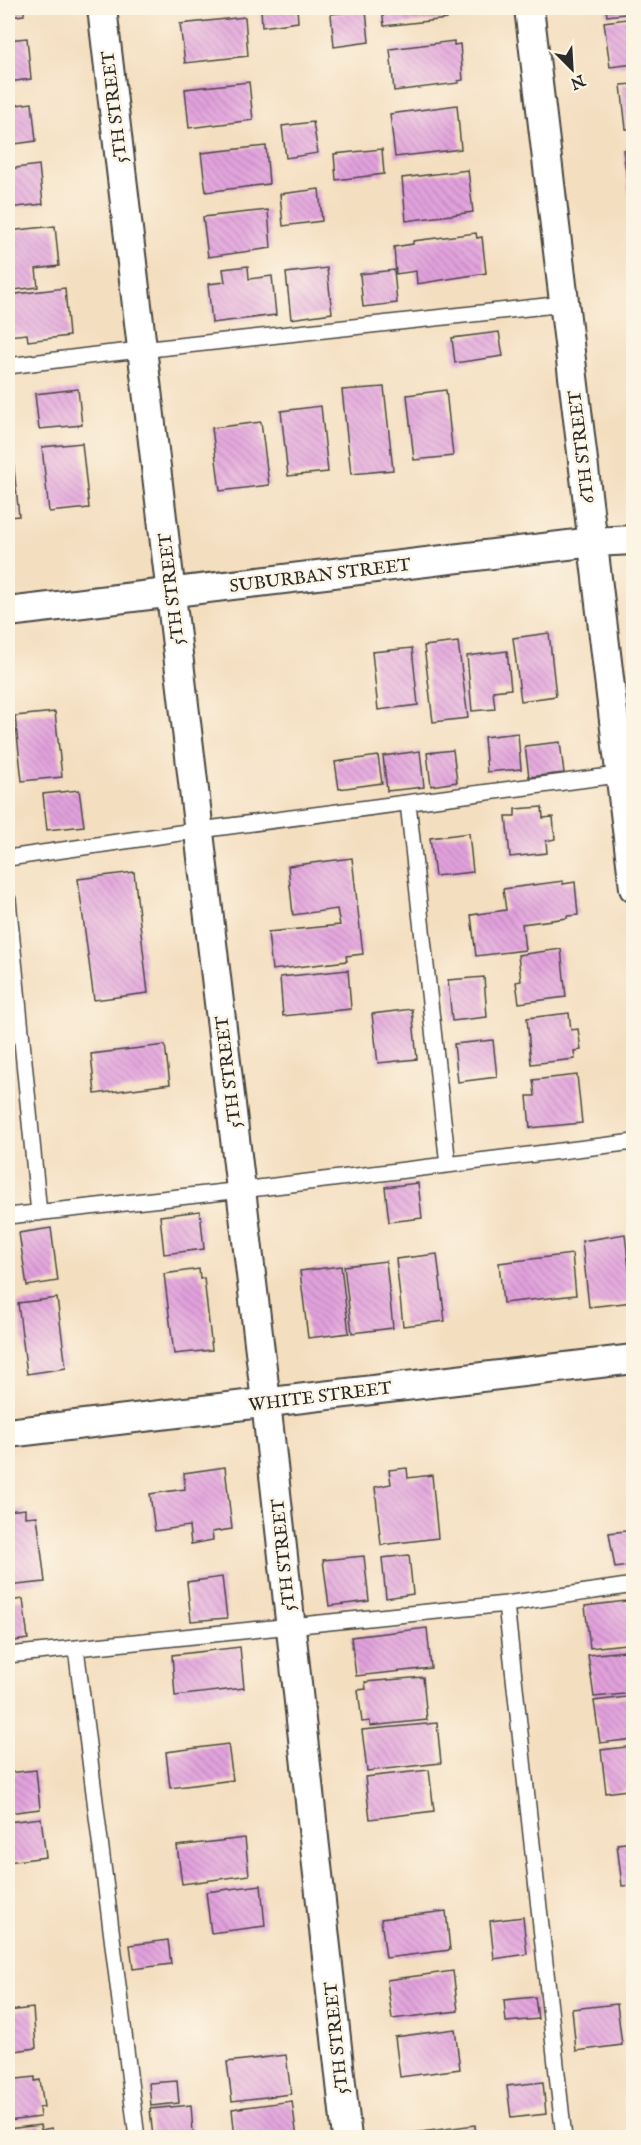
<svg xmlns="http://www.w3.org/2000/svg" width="641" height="2145" viewBox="0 0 641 2145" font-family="'IM FELL English',serif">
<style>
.building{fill:url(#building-back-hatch)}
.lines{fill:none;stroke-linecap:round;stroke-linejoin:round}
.lane-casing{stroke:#494641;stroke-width:18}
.street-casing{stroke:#494641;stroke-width:32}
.lane{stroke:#fff;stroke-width:15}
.street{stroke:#fff;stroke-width:28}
.labels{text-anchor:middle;stroke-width:5;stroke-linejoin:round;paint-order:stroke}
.street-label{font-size:18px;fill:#2b2b2b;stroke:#fcf5e5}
</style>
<defs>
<pattern id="building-back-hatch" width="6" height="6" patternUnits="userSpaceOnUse" patternTransform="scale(1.5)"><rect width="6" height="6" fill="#e3a2de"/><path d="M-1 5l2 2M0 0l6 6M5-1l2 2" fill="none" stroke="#b884b4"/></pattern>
</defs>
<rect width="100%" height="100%" fill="#fcf5e5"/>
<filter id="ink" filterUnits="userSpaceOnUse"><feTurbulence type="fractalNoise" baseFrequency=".0167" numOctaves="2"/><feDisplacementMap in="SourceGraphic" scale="12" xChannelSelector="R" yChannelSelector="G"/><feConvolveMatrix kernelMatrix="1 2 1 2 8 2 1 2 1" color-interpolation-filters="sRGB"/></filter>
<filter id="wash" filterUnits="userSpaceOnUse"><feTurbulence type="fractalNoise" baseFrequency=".008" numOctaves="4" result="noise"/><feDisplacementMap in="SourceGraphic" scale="24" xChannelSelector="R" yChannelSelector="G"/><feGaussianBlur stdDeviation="1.35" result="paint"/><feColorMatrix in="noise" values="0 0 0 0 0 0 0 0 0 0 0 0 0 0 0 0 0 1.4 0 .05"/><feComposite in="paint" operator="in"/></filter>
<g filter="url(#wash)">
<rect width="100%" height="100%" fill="#f4dec0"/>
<g id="blocks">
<path class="building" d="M8,8H24V15L8,17Z
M261,8H297L298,22L262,27Z
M382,8H446L447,19L384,26Z
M606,8H634V13L607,16Z
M366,10L369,42L334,47L331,14Z
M245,17L248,56L185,63L180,24Z
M634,18V64L610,67L604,22Z
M27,38L31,79L8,82V40Z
M454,41V45L460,44L463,80L458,81L459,83L394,91L390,49Z
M249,82L253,120L189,128L185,89Z
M634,84V129H626L621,85Z
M32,103L36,141L8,145V106Z
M457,105L461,149L395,157L390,114Z
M313,122L318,153L286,158L282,126Z
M266,146L269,184L206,192L201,153Z
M382,149L384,174L336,180L334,154Z
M634,149V194L629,195L623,150Z
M39,165L43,204L8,208V169Z
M468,170L473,212L406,221L402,178Z
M319,189L322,221L283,226L280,194Z
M268,210L271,248L208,257L203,217Z
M55,226L59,266L36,269L38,287L14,290L12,272H8V231Z
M476,233L477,238L482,237L486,273L417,284L416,271L396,274L394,247L413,244V241Z
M248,266L249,279L272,276L276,315L212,323L208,284L225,282L223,269Z
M327,268L332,313L291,319L286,273Z
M394,270L397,303L363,307L360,274Z
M65,288L69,336L28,341L27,334L8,336V295Z
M499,332L503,356L455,363L452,338Z
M384,387L393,470L351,474L342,390Z
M78,389L82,425L39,429L35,394Z
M446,390L453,456L414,460L407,395Z
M321,406L328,472L288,476L281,411Z
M261,422L269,485L220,491L212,428Z
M82,443L89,508L49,512L42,447Z
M12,450L19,516L8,517V451Z
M549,633L556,696L521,701L513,638Z
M458,642L468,718L433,722L424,646Z
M412,648L418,705L378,710L372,652Z
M507,651L511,689L493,691L495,709L472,711L467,656Z
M55,712L62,777L22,781L15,716Z
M518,733L521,769L487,772L484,737Z
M560,742L564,773L529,777L525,746Z
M453,750L457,782L431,786L427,753Z
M420,751L424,787L387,791L383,756Z
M378,756L382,783L339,789L335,762Z
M79,790L84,826L47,830L43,794Z
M542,807L543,818L553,817L555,839L546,841L547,853L510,857L506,816H515V809Z
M469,833L473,872L435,876L430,838Z
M352,858L363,954L346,956L347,961L272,970L268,932L340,925L337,909L293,915L288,866Z
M134,872L148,993L94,1000L78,879Z
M563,881V884L575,882L578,915L567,916V918L522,924L525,950L476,956L471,915L506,910L503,889Z
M561,949L566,997L519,1003L516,982L521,981L518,955Z
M348,970L351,1009L283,1016L280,977Z
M484,977L487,1017L452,1021L448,980Z
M412,1009L417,1059L378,1063L372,1014Z
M569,1013L571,1030L578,1029L581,1050L574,1051L575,1059L531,1064L527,1018Z
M493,1040L497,1077L458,1082L454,1044Z
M165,1045L170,1084L95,1094L91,1054Z
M577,1075L582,1123L530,1128L527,1096H535L533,1080Z
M418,1183L422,1218L389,1222L385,1187Z
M200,1211L204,1249L164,1254L160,1216Z
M51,1228L58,1281L27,1286L19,1233Z
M625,1234L633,1302L589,1307L582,1241Z
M437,1254L445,1321L403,1326L396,1259Z
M572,1254L576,1295L503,1303L499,1263Z
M386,1261L393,1328L352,1333L344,1266Z
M341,1266L349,1333L308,1338L300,1271Z
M199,1269L200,1279L204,1278L212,1350L174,1354L164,1274Z
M57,1298L66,1368L27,1374L18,1303Z
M225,1467L232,1529L212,1532L213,1540L191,1544L189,1526L155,1531L150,1494L185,1489L184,1473Z
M407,1468L408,1478L432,1475L438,1538L381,1545L375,1487L391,1484L389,1470Z
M25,1509V1517L37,1516L45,1582L8,1586V1511Z
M634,1530V1565L615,1568L609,1533Z
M409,1555L413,1594L386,1598L382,1558Z
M364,1556L369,1601L329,1606L323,1560Z
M222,1577L227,1618L191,1621L187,1582Z
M23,1599L28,1639L8,1642V1601Z
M634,1600V1643L590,1648L585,1606Z
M427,1628L431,1668L356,1676L351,1637Z
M240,1647L244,1688L175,1696L172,1655Z
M634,1650V1693L594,1697L588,1655Z
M423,1677L427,1720L370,1726V1721L362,1722L358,1690L366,1689L365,1682Z
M8,1690L12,1714L8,1715Z
M634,1696V1739L600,1743L594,1701Z
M437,1723L441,1763L367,1771L362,1730Z
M228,1744L233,1780L170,1788L166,1752Z
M634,1746V1789L606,1793L601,1750Z
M36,1770L40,1809L8,1813V1773Z
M429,1770L434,1811L370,1819L365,1777Z
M41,1818L46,1857L8,1862V1822Z
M245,1838L249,1875L182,1884L177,1846Z
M634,1842V1885L622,1886L617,1844Z
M261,1885L265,1926L211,1933L206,1892Z
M446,1911L450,1950L386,1958L381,1919Z
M523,1917L527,1954L494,1959L490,1921Z
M634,1936V1972H632L628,1937Z
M168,1940L171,1964L133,1969L130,1945Z
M453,1971L458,2011L392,2019L387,1980Z
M535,1997L538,2019L506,2022L504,2000Z
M617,2004L622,2045L576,2051L572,2009Z
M33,2008L36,2048L8,2052V2011Z
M455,2029L460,2069L400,2077L395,2037Z
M286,2055L291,2094L232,2101L227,2062Z
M35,2077V2081L40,2080L44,2107L39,2108L40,2117L8,2121V2080Z
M177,2081L179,2103L151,2106L149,2083Z
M543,2082L546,2114L511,2118L507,2086Z
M292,2101L297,2138H235L232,2109Z
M191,2105L193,2133L153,2137L150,2109Z
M634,2119V2138H631L629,2120Z
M40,2125L41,2130L52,2128V2138H8V2129Z
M475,2125L476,2138H407L406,2134Z"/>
</g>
</g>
<g filter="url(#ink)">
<use href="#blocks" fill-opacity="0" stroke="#494641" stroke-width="1.5"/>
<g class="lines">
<defs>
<path id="lane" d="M8,366L104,354L564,304
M408,803L448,1165
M8,858L200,830L625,774
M8,900L39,1213
M8,1216L242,1190L634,1142
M506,1604L634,1585
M76,1648L137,2138
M8,1655L506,1604L564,2138"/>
<path id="street" d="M102,8L266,1402L347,2138
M529,8L634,888
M8,612L593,542L634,540
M8,1433L634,1359"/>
</defs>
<use href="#lane" class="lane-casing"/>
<use href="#street" class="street-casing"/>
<use href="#lane" class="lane"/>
<use href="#street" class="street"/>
</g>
</g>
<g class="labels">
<g class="street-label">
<text transform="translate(114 107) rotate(-97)" y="6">5TH STREET</text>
<text transform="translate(581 447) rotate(-97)" y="6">6TH STREET</text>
<text transform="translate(320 575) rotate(-7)" y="6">SUBURBAN STREET</text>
<text transform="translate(171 589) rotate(-97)" y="6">5TH STREET</text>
<text transform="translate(228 1072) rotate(-97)" y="6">5TH STREET</text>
<text transform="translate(320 1396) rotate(-7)" y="6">WHITE STREET</text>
<text transform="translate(283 1555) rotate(-96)" y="6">5TH STREET</text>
<text transform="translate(336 2038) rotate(-96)" y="6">5TH STREET</text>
</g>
</g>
<rect width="641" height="2145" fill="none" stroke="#fcf5e5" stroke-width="30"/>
<g transform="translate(572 69) rotate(156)" stroke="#fcf5e5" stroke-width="4.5" paint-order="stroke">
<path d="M0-4.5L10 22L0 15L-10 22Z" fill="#2b2b2b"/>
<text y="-9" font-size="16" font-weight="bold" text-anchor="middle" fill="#2b2b2b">N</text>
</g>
</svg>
